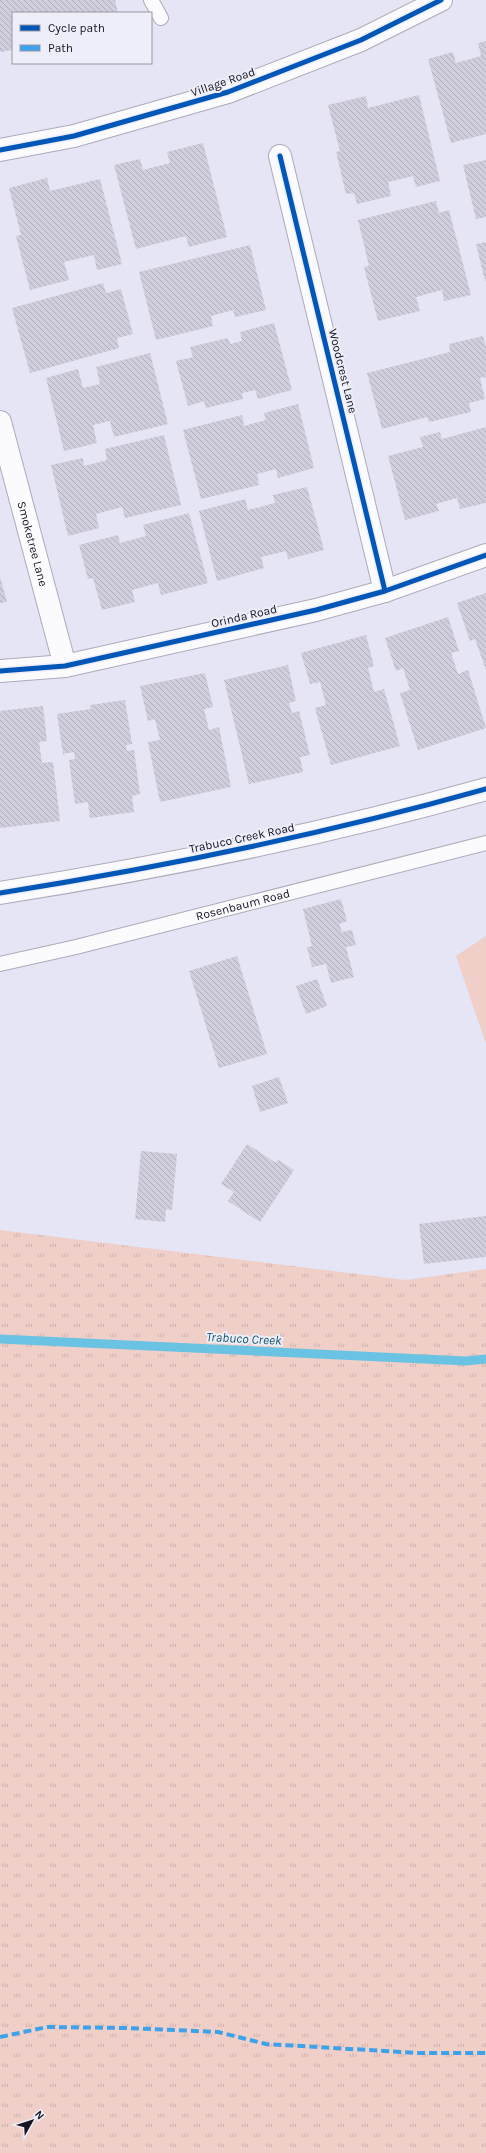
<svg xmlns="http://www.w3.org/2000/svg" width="486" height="2153" viewBox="0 0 486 2153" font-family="Karla,sans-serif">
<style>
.grass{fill:url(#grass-tufts)}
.pitch{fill:#efcfc8}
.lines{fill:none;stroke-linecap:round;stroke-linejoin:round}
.stream{stroke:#6bc3e4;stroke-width:9}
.building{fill:url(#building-back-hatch)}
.service-casing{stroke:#ababba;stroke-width:16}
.minor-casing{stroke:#ababba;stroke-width:24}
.tertiary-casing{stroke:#ababba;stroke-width:24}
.service{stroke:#fbfbfe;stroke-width:14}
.minor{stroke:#fbfbfe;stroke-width:22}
.tertiary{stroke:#fbfbfe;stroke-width:22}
.quiet{stroke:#3da2ea;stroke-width:4;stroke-dasharray:8 4;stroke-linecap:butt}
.cycleway-casing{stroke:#eeeef8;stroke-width:8}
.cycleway{stroke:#0057b8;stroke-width:5}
.labels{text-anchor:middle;stroke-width:4;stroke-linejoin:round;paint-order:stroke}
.street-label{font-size:12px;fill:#141423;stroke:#eeeef8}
.water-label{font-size:13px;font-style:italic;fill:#15576d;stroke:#eeeef8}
</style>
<defs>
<pattern id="grass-tufts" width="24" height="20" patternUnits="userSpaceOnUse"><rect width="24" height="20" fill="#efcfc8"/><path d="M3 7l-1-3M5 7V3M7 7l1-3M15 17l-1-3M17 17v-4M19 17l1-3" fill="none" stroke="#ccb1ac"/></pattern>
<pattern id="building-back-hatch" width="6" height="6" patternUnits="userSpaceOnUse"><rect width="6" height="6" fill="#d0cddc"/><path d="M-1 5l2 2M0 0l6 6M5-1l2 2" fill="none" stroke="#b2afbc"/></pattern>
</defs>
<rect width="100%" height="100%" fill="#e5e5f5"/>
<path class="grass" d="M0,1230L406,1280L486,1269V2153H0Z"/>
<path class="pitch" d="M486,936V1044L456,956Z"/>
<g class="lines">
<path class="stream" d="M0,1339L466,1361L486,1359"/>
</g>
<path class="building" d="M0,0H115L118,13H13V50L0,52Z
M486,41V134L451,143L428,59L453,52L456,63L481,56L478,43Z
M419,95L440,181L416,187L413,176L388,182L391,196L357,204L354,193L346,194L336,152L340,151L328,105L366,96L368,108Z
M203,143L227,237L189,247L186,236L136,249L114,165L140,159L143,170L170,163L167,152Z
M486,160V217L476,219L463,165Z
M47,178L50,191L100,179L122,264L97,270L94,255L64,262L69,280L30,290L16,236L21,235L9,188Z
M436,201L439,213L449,210L471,295L444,301L442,290L416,297L420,311L378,321L364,267L369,266L358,220Z
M486,242V280L485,281L476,244Z
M250,245L266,310L235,317L233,310L211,316L213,326L156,340L139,272Z
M103,283L106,293L121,289L133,334L117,338L119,348L30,373L12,308Z
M274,323L292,390L258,399L255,390L242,393L243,399L206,408L204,401L188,406L176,361L193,357L190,347L228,338L230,344L242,341L240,332Z
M483,336L486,347V377L480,378L485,399L469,403L471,412L429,422L427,417L382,429L367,373L450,352L449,344Z
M150,353L168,424L114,437L110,421L93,425L97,443L64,451L46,378L78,369L83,388L100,384L96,367Z
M298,404L314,468L278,478L276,469L257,474L259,485L201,499L183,430L242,415L244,426L266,420L264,413Z
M486,427V503L460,509L457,498L436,504L439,511L405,520L388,456L423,447L420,437L440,432L442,439Z
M164,435L181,505L125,518L122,507L96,514L99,528L68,536L51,465L83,458L84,466L107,460L105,449Z
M307,487L324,550L288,559L286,551L261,557L264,568L217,581L199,511L245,499L248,510L275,503L273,495Z
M189,513L208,583L161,595L158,583L132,590L135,602L102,610L93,578L88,579L79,545L118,535L120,543L146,536L143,525Z
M0,577L7,602L0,603Z
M486,593V670L475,639L470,641L457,603Z
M448,617L459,651L451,653L458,674L468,670L486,728L418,750L400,693L410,690L403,668L396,671L385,638Z
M366,635L374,666L368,668L374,692L384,689L400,746L331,765L315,708L326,705L320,682L310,684L301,653Z
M288,665L296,701L289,703L292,713L299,711L310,755L300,757L303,772L249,784L224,680Z
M205,673L213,707L204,709L209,730L219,727L231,787L160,802L148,742L160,740L155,719L148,721L140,686Z
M125,700L132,744L126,745L127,751L134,750L140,794L132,796L134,812L90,818L88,802L75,804L69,760L75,759L74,752L63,754L57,714L91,709L90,705Z
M43,706L47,741L39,742L42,763L53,762L60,821L0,828V711Z
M341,899L347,921L339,924L342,932L352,930L356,945L346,947L354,977L331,983L326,964L312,967L307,947L312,946L303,909Z
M237,956L267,1054L219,1068L189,971Z
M317,979L327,1006L306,1014L296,986Z
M279,1077L288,1103L260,1112L252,1086Z
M247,1144L276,1163L278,1160L294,1170L260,1222L228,1201L234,1192L221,1184Z
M141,1151L177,1154L172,1210L166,1209L165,1222L135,1219Z
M486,1216V1257L424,1264L419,1224Z"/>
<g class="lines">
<defs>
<g id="service">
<path d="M151,0L161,18"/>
<path id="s1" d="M0,964L76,947L486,843"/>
</g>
<g id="minor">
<path d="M280,156L385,591"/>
<path id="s2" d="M0,422L65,666"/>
<path d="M0,671L65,666L316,610L385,591L486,555"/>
</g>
<path id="tertiary" d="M0,150L74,136L228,92L361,40L441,0
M0,893C164,867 326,834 486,789"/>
</defs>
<use href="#service" class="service-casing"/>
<use href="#minor" class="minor-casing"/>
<use href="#tertiary" class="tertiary-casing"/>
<use href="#service" class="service"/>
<use href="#minor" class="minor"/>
<use href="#tertiary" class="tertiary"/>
<path class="quiet" d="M0,2037L47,2027L128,2028L218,2032L266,2044L419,2053H486"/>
<defs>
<path id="cycleway" d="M0,150L74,136L228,92L361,40L441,0
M280,156L385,591
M0,671L65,666L316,610L385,591L486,555
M0,893C164,867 326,834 486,789"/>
</defs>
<use href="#cycleway" class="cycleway-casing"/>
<use href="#cycleway" class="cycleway"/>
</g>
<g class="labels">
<g class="street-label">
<text transform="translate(223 82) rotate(-19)" y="4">Village Road</text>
<text transform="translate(343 371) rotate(76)" y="4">Woodcrest Lane</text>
<text dy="4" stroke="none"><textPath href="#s2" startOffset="126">Smoketree Lane</textPath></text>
<text transform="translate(244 616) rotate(-13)" y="4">Orinda Road</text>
<text transform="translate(242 838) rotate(-12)" y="4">Trabuco Creek Road</text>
<text dy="4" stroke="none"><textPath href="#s1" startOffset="250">Rosenbaum Road</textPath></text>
</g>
<g class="water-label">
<text transform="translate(244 1338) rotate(3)" y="5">Trabuco Creek</text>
</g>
</g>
<rect x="12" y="12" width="140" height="52" fill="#eeeef8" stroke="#9797a3"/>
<rect x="20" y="25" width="20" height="6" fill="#0057b8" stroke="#9797a3"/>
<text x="48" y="32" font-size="12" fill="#141423">Cycle path</text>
<rect x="20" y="45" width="20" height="6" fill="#3da2ea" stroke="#9797a3"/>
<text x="48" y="52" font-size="12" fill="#141423">Path</text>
<g transform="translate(32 2121) rotate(51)" stroke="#eeeef8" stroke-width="3" paint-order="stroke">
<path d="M0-3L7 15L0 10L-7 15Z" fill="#141423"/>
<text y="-6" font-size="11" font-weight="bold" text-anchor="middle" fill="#141423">N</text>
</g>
</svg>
